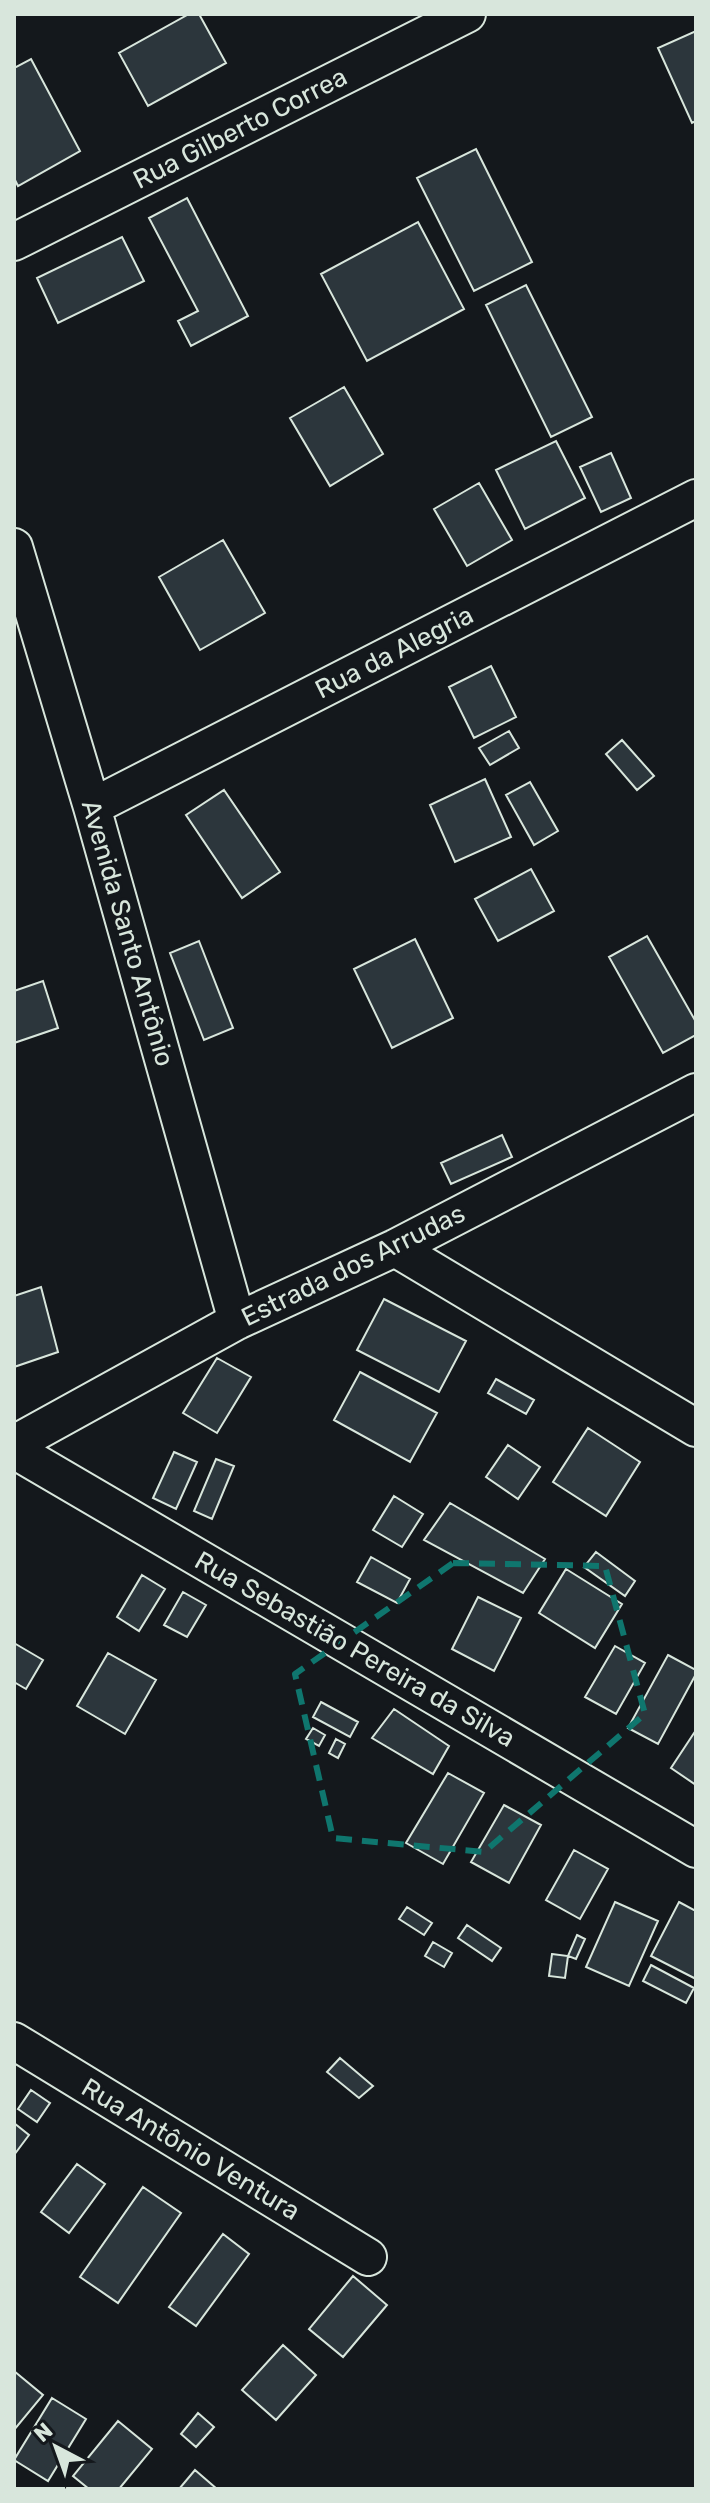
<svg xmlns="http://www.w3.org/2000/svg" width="710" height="2503" viewBox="0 0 710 2503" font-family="Rubik,sans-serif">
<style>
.building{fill:#2c363c;stroke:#d8e6dc;stroke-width:2}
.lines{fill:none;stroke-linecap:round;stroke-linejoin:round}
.minor-casing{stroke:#d8e6dc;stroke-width:40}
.minor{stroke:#14181c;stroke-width:36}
.marked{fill:none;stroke:#0f766e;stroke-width:6;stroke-dasharray:16 10;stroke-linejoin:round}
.labels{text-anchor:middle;stroke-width:6;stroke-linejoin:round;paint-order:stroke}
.street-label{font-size:26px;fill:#d8e6dc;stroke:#14181c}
</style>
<rect width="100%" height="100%" fill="#14181c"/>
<path class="building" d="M189,14H199L226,63L148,106L119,53Z
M696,31V121L692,123L658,48Z
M31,59L80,151L18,186L14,178V68Z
M476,149L532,262L474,291L417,178Z
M187,198L248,316L191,346L178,321L198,311L149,218Z
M418,222L464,309L367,361L321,274Z
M122,237L144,281L58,323L37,278Z
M526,285L592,417L551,437L486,305Z
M344,387L383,454L330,486L290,418Z
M556,441L585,498L525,529L496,470Z
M611,453L631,498L601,512L580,467Z
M479,483L512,540L467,566L434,509Z
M223,540L265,613L200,650L159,577Z
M491,666L516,717L474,738L449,687Z
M509,731L519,748L490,765L479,748Z
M622,740L654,776L637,790L606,754Z
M485,779L511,837L455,862L430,805Z
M530,782L558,831L534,845L506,795Z
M224,790L280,872L242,898L186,815Z
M531,869L554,911L498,941L475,899Z
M647,936L696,1022V1035L663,1053L609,957Z
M415,939L453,1018L392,1048L354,969Z
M199,941L233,1028L204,1040L170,953Z
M43,981L58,1028L14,1043V991Z
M502,1135L512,1157L451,1184L441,1163Z
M41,1287L58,1352L14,1367V1296Z
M384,1299L466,1341L439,1392L357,1350Z
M217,1358L251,1377L217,1433L183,1413Z
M360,1372L437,1413L410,1462L334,1420Z
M496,1379L534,1400L526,1414L488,1393Z
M588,1428L640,1462L606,1516L553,1482Z
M508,1445L540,1467L518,1499L486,1477Z
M174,1452L197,1462L176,1509L153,1498Z
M216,1459L234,1466L212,1519L194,1511Z
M394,1496L423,1514L402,1547L373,1530Z
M450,1503L545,1559L523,1593L424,1540Z
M596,1552L635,1581L625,1596L584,1567Z
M371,1557L410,1579L397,1603L357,1582Z
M566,1569L622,1604L595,1648L539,1613Z
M142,1575L165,1589L139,1631L117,1617Z
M183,1592L206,1605L187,1637L164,1625Z
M478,1597L521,1618L494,1671L452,1649Z
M14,1643L43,1660L26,1689L14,1682Z
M615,1646L645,1663L616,1714L585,1697Z
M108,1653L156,1680L125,1734L77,1706Z
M668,1655L696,1670V1674L658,1744L628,1728Z
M321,1702L358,1722L350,1737L313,1717Z
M394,1709L449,1746L433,1774L372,1738Z
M313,1728L325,1735L319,1746L306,1739Z
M696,1730V1785L671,1768Z
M336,1739L345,1744L338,1758L329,1753Z
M448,1773L484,1793L443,1864L406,1843Z
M504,1805L541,1825L509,1883L471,1862Z
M574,1850L608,1869L580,1919L546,1900Z
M615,1902L658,1921L629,1986L586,1967Z
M679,1902L696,1911V1979L651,1956Z
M407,1907L432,1923L424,1935L399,1919Z
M467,1925L501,1948L492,1961L458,1938Z
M577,1935L585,1939L576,1959L568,1956Z
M433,1942L452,1953L444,1967L425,1956Z
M552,1954L568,1956L565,1978L549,1976Z
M651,1965L694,1988L686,2003L643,1981Z
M340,2058L373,2086L359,2098L327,2072Z
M31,2090L50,2103L37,2122L18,2109Z
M14,2123L29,2135L14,2155Z
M77,2164L105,2184L69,2233L41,2212Z
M143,2187L181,2213L118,2303L80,2277Z
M223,2234L249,2254L196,2326L169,2307Z
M353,2276L387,2305L343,2357L309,2329Z
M283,2345L316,2375L276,2420L242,2390Z
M14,2371L43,2395L14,2430Z
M52,2398L86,2419L48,2481L14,2460Z
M198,2413L214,2427L196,2447L181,2434Z
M118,2421L152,2449L119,2489H89L73,2476Z
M195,2470L217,2489H179Z"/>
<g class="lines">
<defs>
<path id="minor" d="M14,242L467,14
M14,547L92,807L237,1321
M92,807L696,498
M395,1248L696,1428
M14,1444L237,1321L395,1248L696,1092
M14,1450L696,1849
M14,2041L368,2257"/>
</defs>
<use href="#minor" class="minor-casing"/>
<use href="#minor" class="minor"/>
</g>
<path class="marked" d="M453,1563L605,1566L645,1714L484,1852L333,1838L295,1674Z"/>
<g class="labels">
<g class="street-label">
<text transform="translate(240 128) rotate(-27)" y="9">Rua Gilberto Correa</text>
<text transform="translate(394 652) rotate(-27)" y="9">Rua da Alegria</text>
<text transform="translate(128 933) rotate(74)" y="9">Avenida Santo Antônio</text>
<text transform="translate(353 1265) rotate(-26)" y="9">Estrada dos Arrudas</text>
<text transform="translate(355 1649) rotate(30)" y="9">Rua Sebastião Pereira da Silva</text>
<text transform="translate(191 2149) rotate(31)" y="9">Rua Antônio Ventura</text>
</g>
</g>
<rect width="710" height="2503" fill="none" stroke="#d8e6dc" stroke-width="32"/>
<g transform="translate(56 2447) rotate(319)" stroke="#14181c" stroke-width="6" paint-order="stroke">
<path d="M0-6L14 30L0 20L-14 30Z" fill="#d8e6dc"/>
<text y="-12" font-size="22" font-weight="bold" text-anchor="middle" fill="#d8e6dc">N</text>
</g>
</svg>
